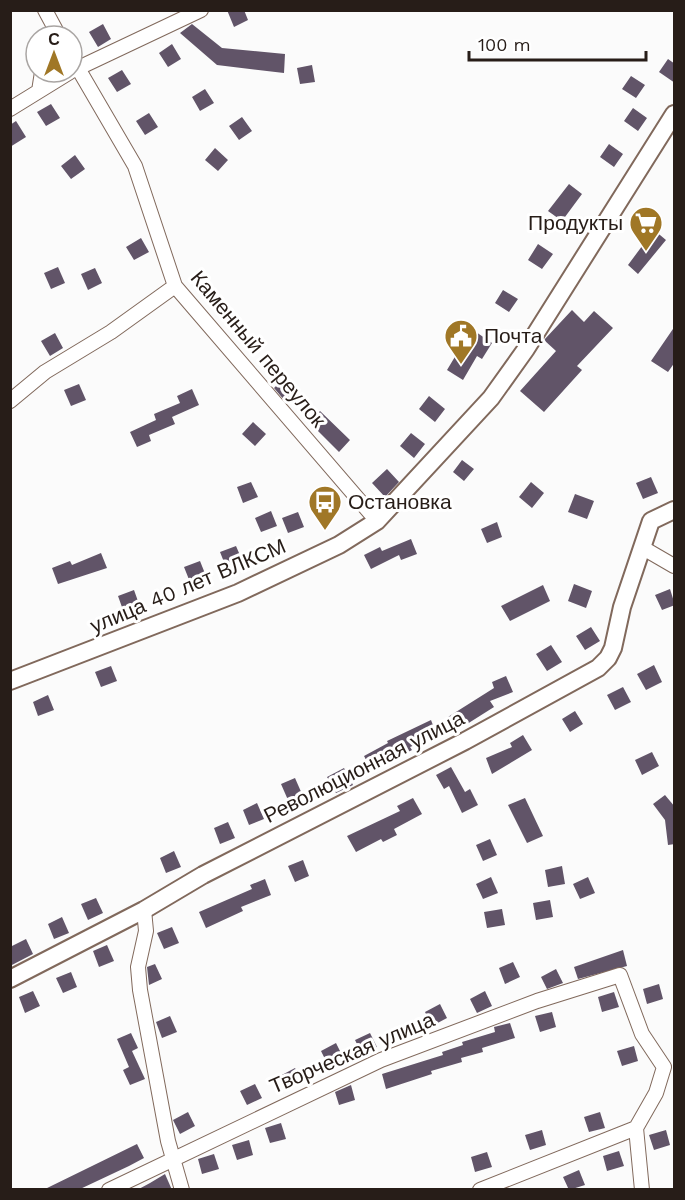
<svg xmlns="http://www.w3.org/2000/svg" width="685" height="1200" viewBox="0 0 685 1200" font-family="'Work Sans',sans-serif">
<style>
.building{fill:#615468}
.lines{fill:none;stroke-linecap:round;stroke-linejoin:round}
.minor-casing{stroke:#81695c;stroke-width:16}
.tertiary-casing{stroke:#81695c;stroke-width:20}
.minor{stroke:#fff;stroke-width:14}
.tertiary{stroke:#fff;stroke-width:16}
.labels{text-anchor:middle;stroke-width:6;stroke-linejoin:round;paint-order:stroke}
.poi-label{font-size:21px;fill:#271d18;stroke:#fff;text-anchor:start}
.street-label{font-size:21px;fill:#271d18;stroke:#fff}
</style>
<rect width="100%" height="100%" fill="#fbfbfb"/>
<path class="building" d="M227,10H244L248,20L234,27Z
M103,24L111,39L98,47L89,32Z
M192,24L222,48L285,54L284,73L217,65L180,33Z
M172,44L181,59L168,67L159,53Z
M668,59L675,64V83L659,72Z
M312,65L315,82L300,84L297,68Z
M122,70L131,84L117,92L108,78Z
M631,76L645,85L636,98L622,89Z
M205,89L214,103L200,111L192,97Z
M51,104L60,118L46,126L37,112Z
M633,108L647,118L638,131L624,121Z
M149,113L158,127L145,135L136,121Z
M242,117L252,131L239,140L229,126Z
M16,121L26,137L10,147V125Z
M609,144L623,154L614,167L600,157Z
M215,148L228,160L218,171L205,160Z
M75,155L85,169L71,179L61,166Z
M569,184L582,194L562,221L548,211Z
M654,230L666,240L638,274L628,265Z
M141,238L149,252L134,260L126,247Z
M538,244L553,254L542,269L528,260Z
M58,267L65,283L51,289L44,273Z
M95,268L102,283L88,290L81,274Z
M503,290L518,299L509,312L495,303Z
M572,310L584,322L594,311L613,328L577,366L582,370L544,412L520,391L556,351L544,340Z
M675,326V362L668,372L651,361Z
M476,332L492,343L482,359L477,356L463,380L447,370L459,350L462,352Z
M55,333L63,348L50,356L41,341Z
M284,378L296,390L285,401L274,388Z
M79,384L86,400L71,406L64,390Z
M192,389L199,405L172,417L175,424L149,435L151,441L137,447L130,432L156,420L154,414L180,403L177,396Z
M429,396L445,409L435,422L419,409Z
M320,411L350,440L339,452L310,423Z
M253,422L266,434L255,446L242,434Z
M411,433L425,444L414,458L400,446Z
M462,460L474,469L464,481L453,472Z
M387,469L399,482L385,497L372,483Z
M651,477L658,493L643,499L636,483Z
M251,482L258,497L243,503L237,487Z
M531,482L544,493L532,508L519,497Z
M575,494L594,501L587,519L568,512Z
M271,511L277,526L261,532L255,518Z
M298,512L304,527L288,533L282,518Z
M497,522L502,537L487,543L481,529Z
M411,539L417,554L401,560L399,555L371,569L364,555L380,547L382,551Z
M236,546L242,560L226,567L220,552Z
M101,553L107,568L58,584L52,568L70,561L72,565Z
M200,561L206,576L190,582L184,567Z
M574,584L592,591L586,608L568,601Z
M543,585L550,601L510,621L501,606Z
M670,589L675,605L662,610L655,595Z
M134,590L139,604L123,610L118,596Z
M591,627L600,641L585,650L576,636Z
M551,645L562,662L547,671L536,654Z
M654,665L662,682L646,690L637,674Z
M111,666L117,681L101,687L95,672Z
M506,676L513,692L490,701L494,707L456,731L448,717L494,688L492,682Z
M623,687L631,702L615,710L607,695Z
M48,695L54,710L38,716L33,702Z
M575,711L583,724L570,732L562,719Z
M431,720L437,736L410,747L412,750L372,771L364,756L388,743L387,741Z
M523,735L532,750L492,774L486,758L512,747L510,743Z
M652,752L659,766L642,775L635,760Z
M451,767L465,792L470,789L478,805L462,813L449,786L444,789L436,775Z
M344,768L353,785L336,793L327,777Z
M295,778L302,794L288,800L281,784Z
M665,795L675,807V844L668,845L665,820L653,804Z
M413,798L422,814L394,829L397,835L383,842L381,839L356,852L347,836L400,811L397,806Z
M525,798L543,836L527,843L508,805Z
M257,803L264,819L249,825L243,810Z
M228,822L235,838L220,844L214,828Z
M490,839L497,855L483,861L476,845Z
M174,851L181,867L166,873L160,858Z
M303,860L309,876L295,882L288,866Z
M562,866L565,884L548,887L545,870Z
M491,877L498,893L483,899L476,884Z
M588,877L595,893L580,899L573,884Z
M265,879L271,895L241,907L243,911L206,928L199,912L252,889L250,885Z
M96,898L103,913L88,920L81,904Z
M550,900L553,917L536,920L533,903Z
M502,909L505,925L487,928L484,912Z
M62,917L69,933L54,939L48,924Z
M172,927L179,943L164,949L157,933Z
M26,939L33,954L10,966V947Z
M107,945L114,961L99,967L93,951Z
M623,950L627,966L578,979L574,967Z
M513,962L520,977L505,984L499,968Z
M155,964L162,979L149,985L147,967Z
M556,969L563,983L547,989L541,977Z
M71,972L77,987L63,993L56,978Z
M659,984L663,999L647,1004L643,989Z
M33,991L40,1006L25,1013L19,997Z
M485,991L492,1006L477,1013L470,999Z
M614,992L619,1007L602,1012L598,997Z
M440,1004L447,1018L432,1026L425,1012Z
M552,1012L556,1027L540,1032L535,1016Z
M170,1016L177,1032L162,1038L156,1022Z
M510,1023L515,1038L482,1048L483,1052L461,1058L462,1062L431,1071L432,1074L386,1089L382,1074L443,1055L442,1052L463,1045L462,1042L495,1032L494,1027Z
M131,1033L138,1048L132,1051L145,1079L130,1085L123,1070L129,1067L117,1039Z
M370,1033L377,1047L362,1054L355,1040Z
M336,1043L343,1057L328,1065L321,1051Z
M634,1046L638,1061L622,1066L617,1051Z
M295,1068L302,1082L287,1090L280,1076Z
M255,1084L262,1098L247,1105L240,1091Z
M351,1085L355,1100L339,1105L335,1092Z
M188,1112L195,1126L180,1134L173,1120Z
M600,1112L605,1128L589,1132L584,1117Z
M281,1123L286,1139L270,1143L265,1128Z
M542,1130L546,1145L530,1150L525,1135Z
M666,1130L670,1145L654,1150L649,1135Z
M249,1140L253,1155L237,1160L232,1145Z
M137,1144L144,1158L129,1166L78,1190H43Z
M619,1151L624,1166L607,1171L603,1156Z
M487,1152L492,1167L475,1172L471,1157Z
M214,1154L219,1169L202,1174L198,1159Z
M579,1170L585,1185L569,1190L563,1177Z
M165,1174L172,1190H137L150,1183Z"/>
<g class="lines">
<defs>
<path id="minor" d="M45,10L59,36
M72,58L135,166L175,286L377,521
M72,71L201,10
M39,91L42,72
M10,109L70,72
M10,401L45,372L111,332L175,286
M643,548L674,566
M144,910L146,931L138,967L140,990L168,1141L182,1190
M109,1190L381,1060L537,1001L620,975L642,1034L664,1067L656,1093L636,1128L642,1190
M480,1190L636,1128"/>
<path id="tertiary" d="M10,681L238,593L339,545L377,521L491,398L526,349L674,114
M10,979L144,910L203,875L465,741L598,668L608,658L613,648L622,607L651,521L674,510"/>
</defs>
<use href="#minor" class="minor-casing"/>
<use href="#tertiary" class="tertiary-casing"/>
<use href="#minor" class="minor"/>
<use href="#tertiary" class="tertiary"/>
</g>
<defs>
<symbol id="supermarket-pin" viewBox="-11 -11 22 30"><path d="M0 17L-7.5 6A9.5 9.5 0 1 1 7.5 6Z" fill="#a07726" stroke="#fff"/><path d="M-6-5.5h2.5l.6 2H6L4.5 2H-2.5L-4.4-4H-6ZM-1.5 3.2a1.3 1.3 0 1 0 .1 0ZM3 3.2a1.3 1.3 0 1 0 .1 0Z" fill="#fff"/></symbol>
<symbol id="civic-pin" viewBox="-11 -11 22 30"><path d="M0 17L-7.5 6A9.5 9.5 0 1 1 7.5 6Z" fill="#a07726" stroke="#fff"/><path d="M-.6-6.5H3V-4.5H.6V-3L4-1V1h2V6H-6V1h2V-1L-.6-3ZM-1.2 2.5V6h2.4V2.5Z" fill="#fff"/></symbol>
<symbol id="bus-pin" viewBox="-11 -11 22 30"><path d="M0 17L-7.5 6A9.5 9.5 0 1 1 7.5 6Z" fill="#a07726" stroke="#fff"/><path d="M-5-6H5V4H4V6H2V4H-2V6H-4V4H-5ZM-3.5-4V0h7V-4ZM-3.5 1.2v1.5H-2V1.2ZM2 1.2v1.5H3.5V1.2Z" fill="#fff"/></symbol>
</defs>
<g fill-rule="evenodd">
<use href="#supermarket-pin" x="627" y="204" width="38" height="52"/>
<use href="#civic-pin" x="442" y="317" width="38" height="52"/>
<use href="#bus-pin" x="306" y="483" width="38" height="52"/>
</g>
<g class="labels">
<g class="poi-label">
<text x="623" y="230" text-anchor="end">Продукты</text>
<text x="484" y="343">Почта</text>
<text x="348" y="509">Остановка</text>
</g>
<g class="street-label">
<text transform="translate(258 349) rotate(50)" y="7">Каменный переулок</text>
<text transform="translate(188 586) rotate(-23)" y="7">улица 40 лет ВЛКСМ</text>
<text transform="translate(364 767) rotate(-27)" y="7">Революционная улица</text>
<text transform="translate(352 1053) rotate(-23)" y="7">Творческая улица</text>
</g>
</g>
<rect width="685" height="1200" fill="none" stroke="#271d18" stroke-width="24"/>
<g transform="translate(54 54)"><circle r="28" fill="#ffffff" stroke="#a9a5a3" stroke-width="1.5"/>
<path d="M0-4.5L10 22L0 15L-10 22Z" fill="#a07726"/>
<text y="-9" font-size="16" font-weight="bold" text-anchor="middle" fill="#271d18">С</text>
</g>
<path d="M469 51v9h177v-9" fill="none" stroke="#271d18" stroke-width="3"/>
<text x="478" y="51" font-size="18" fill="#271d18" stroke="#ffffff" stroke-width="4.5" paint-order="stroke">100 m</text>
</svg>
